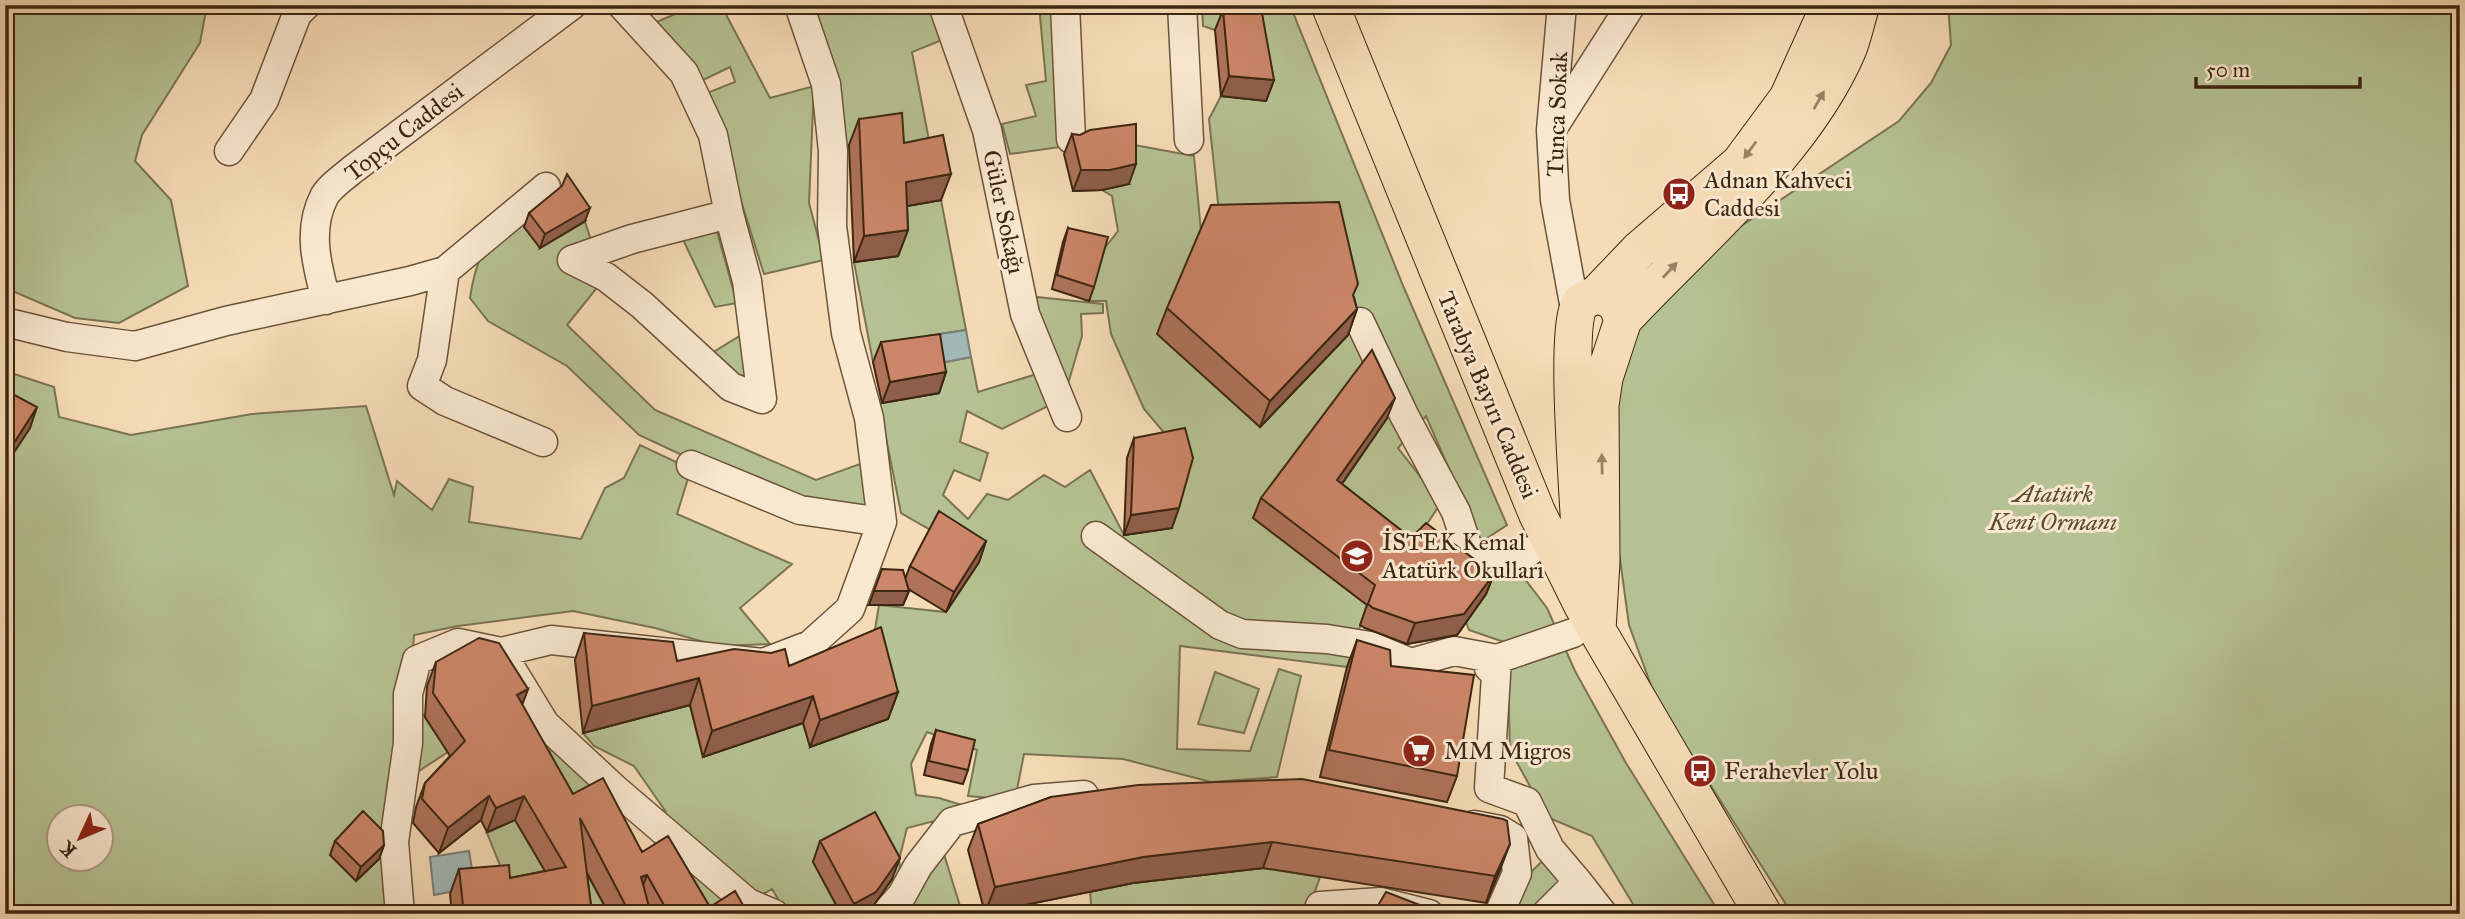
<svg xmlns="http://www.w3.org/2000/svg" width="2465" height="919" viewBox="0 0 2465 919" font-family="'IM FELL Great Primer',serif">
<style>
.green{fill:#b6c293;stroke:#7a7452;stroke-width:2;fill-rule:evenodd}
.water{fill:#a0b9b7;stroke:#787e75;stroke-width:2}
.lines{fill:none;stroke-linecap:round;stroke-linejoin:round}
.minor-casing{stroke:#6b543a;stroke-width:31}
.major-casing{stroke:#3d2611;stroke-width:39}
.minor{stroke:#f9e8d0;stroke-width:28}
.major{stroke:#f6dcb6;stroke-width:37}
.wall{fill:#af735a;stroke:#3d2611;stroke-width:2}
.shaded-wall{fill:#8f5e4a;stroke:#3d2611;stroke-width:2}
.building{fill:#cc8669;stroke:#3d2611;stroke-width:2}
.oneway{fill:#9a8164}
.labels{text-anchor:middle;stroke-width:6;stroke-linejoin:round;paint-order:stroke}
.street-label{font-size:24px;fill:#3d2611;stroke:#f9e8d0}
.poi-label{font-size:24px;fill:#3d2611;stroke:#f9e8d0;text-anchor:start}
.park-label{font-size:24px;font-style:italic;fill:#5b4d32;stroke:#f9e8d0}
</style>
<rect width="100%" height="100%" fill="#f6dcb6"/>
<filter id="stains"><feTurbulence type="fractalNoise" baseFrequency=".00286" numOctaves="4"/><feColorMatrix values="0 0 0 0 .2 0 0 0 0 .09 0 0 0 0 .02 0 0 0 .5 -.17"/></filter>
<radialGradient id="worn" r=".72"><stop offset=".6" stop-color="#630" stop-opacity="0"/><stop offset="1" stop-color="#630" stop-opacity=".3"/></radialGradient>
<path class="green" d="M5,5H207L200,43L142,135L135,161L171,200L188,286L119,323L75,318L15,292L5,294Z
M696,5H721L770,98L814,86L809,203L824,260L764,274L707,93L735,82L730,67L699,82L652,24Z
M812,5H935L947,38L912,52L933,161L893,140L846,146Z
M1039,5H1060L1067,146L1010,154L1002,124L1036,116L1026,85L1046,81Z
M1202,5H1290L1404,288L1507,525L1481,542L1426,416L1398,448L1441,503L1404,558L1330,501L1401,398L1364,317L1221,231L1209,119L1221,96L1266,100L1254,34L1215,30L1203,26Z
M1948,5H2460V914H1792L1656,699L1629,625L1615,523L1608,432L1620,361L1651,303L1708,248L1899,121L1931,83L1951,45Z
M1129,144L1194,156L1201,231L1260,427L1353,330L1369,365L1253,518L1367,605L1347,667L1180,646L1177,749L1250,751L1279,669L1301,676L1277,777L1211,782L1123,759L1024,754L1015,800L968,796L977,750L927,732L911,764L916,795L939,798L978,810L907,828L899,860L903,889L901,895L867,832L813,862L841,914H787L772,889L730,914H691L659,860L666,812L634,766L594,746L583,733L690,705L703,757L803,723L810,746L871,653L879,605L946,612L932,531L901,513L879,403L939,393L935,364L971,357L978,392L1040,373L1052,404L1002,429L967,411L960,442L988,453L980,481L954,470L943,495L968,519L987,494L1008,500L1044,475L1065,487L1090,470L1124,535L1172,528L1178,449L1144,409L1111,334L1106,301H1089L1104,249L1118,231L1112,196L1102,190Z
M941,200L966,330L928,336L873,362L854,262L898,256L896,208Z
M517,216L540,248L585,222L604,279L567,325L655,410L816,480L868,461L876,522L697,462L639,435L567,366L488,321L470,298C476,257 485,242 517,216Z
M714,221L737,303L715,307L678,229Z
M1037,297L1103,304V313L1081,314L1082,336L1068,384L1034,321Z
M746,332L750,382L729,369L712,353Z
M5,371L54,387L59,417L131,435L252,414L366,406L394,495L397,481L432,510L449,479L473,487L469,522L581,539L605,488L624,478L640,445L691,469L677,514L792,564L740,608L770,644L718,646L655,628L573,611L458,626L414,635L410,695L448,752L399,784L387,914H5V466L30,428L5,415ZM60,818H102V860H60ZM359,825L385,853L356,880Z
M1515,566L1547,608L1575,671L1626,763L1720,914H1639L1592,836L1547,817L1510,750L1507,643L1469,630L1466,622L1486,594V583Z
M1215,672L1259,689L1244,733L1198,724Z
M571,741L603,772L564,818L530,760Z
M515,820L556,890L587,874L609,914H578L514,900L487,833Z
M943,851L960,906L946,914H902Z
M1548,856L1569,878L1526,914H1486Z
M1263,868L1320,877L1307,914H1092L1090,892L1133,883Z"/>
<path class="water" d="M966,330L971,357L935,364L927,336Z
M469,851L475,887L434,895L430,857Z"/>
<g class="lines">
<defs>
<path id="minor" d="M622,5L684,73L713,135L729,214
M943,5L987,130L1025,314L1067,417
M1065,5L1071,139
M1182,5L1189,140
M1562,5L1551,130L1555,200L1575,309
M1554,126L1631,5
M229,151L264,100L297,14L306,5
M729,214L747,281L762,399L731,387L642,305L606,277L572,260L632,239Z
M445,271L432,360L422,386L445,401L543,442
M326,300C317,266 307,230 324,197C329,187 344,177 352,170L572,5
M5,322L67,337L135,346L226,321L410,281L445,271L546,187
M1360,322L1404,415L1456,512L1470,554L1485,566L1530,551
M691,465L800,510L882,522
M1096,536L1220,625L1242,634L1327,639L1370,646L1411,663L1454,651L1497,659L1489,788L1527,802L1550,849L1578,882L1546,914
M501,652L551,640L763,663L810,645L850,609L882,522L869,418L846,333L832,226L833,151L826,84L799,5
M1489,668L1497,659L1573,633
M1474,825L1500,830L1513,838L1517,873L1499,914
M1578,882L1603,914
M400,914L394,842L408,743V694L417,660L458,643L501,652L545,724L616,790L748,903L774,914
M885,914L902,895L918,866L952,822L1034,799L1084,795
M1317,914L1320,906L1381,902L1429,914"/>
<path id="major" d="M1330,5L1537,513L1583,606L1763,914
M1597,294L1639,250L1740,163L1788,98L1830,5
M1623,320C1698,239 1803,153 1847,51C1853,37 1856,20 1861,5
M1583,597C1584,547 1561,330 1581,302L1597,294L1616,302L1623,320L1604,378L1600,405L1601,562L1597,630"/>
</defs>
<use href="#minor" class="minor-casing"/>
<use href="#major" class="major-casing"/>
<use href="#minor" class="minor"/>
<use href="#major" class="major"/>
</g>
<path class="wall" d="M1223,10L1274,80L1266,101L1221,96L1215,30Z
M859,119L904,143L941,200L907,206L908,230L898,256L854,262L849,145Z
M1072,134L1129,184L1102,190L1073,191L1064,154Z
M529,213L585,221L540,248L524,227Z
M1068,228L1094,287L1089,301L1052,289L1063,242Z
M1354,297L1357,309L1348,335L1260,427L1157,334L1167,308Z
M881,342L946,372L939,393L882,403L873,362Z
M1387,418L1342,484L1411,538L1494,574L1486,594L1457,635L1407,644L1365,628L1360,625L1367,605L1253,518L1261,498Z
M1134,438L1172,528L1124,535L1127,458Z
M986,541L979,562L946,612L908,589L909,591L903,605H869L905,579L910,566Z
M584,633L677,661L789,666L898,692L888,719L810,747L803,723L703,757L690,705L583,733L575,660Z
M1357,640L1391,666L1457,776L1447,802L1320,777L1347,667Z
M436,662L528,689L522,705L573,794L710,907L748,914H609L587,873L592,914H452L450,894L459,869L510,878L545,871L515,820L487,832L481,820L439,853L413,823L416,807L425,783L450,756L425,717L427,686Z
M936,730L968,770L963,784L924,775L931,744Z
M1051,797L1500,870L1486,903L1263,868L1133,883L985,913L968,850L978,824Z
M335,841L384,845L379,859L356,881L330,855Z
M820,841L892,879L869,912L866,914H841L813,862Z"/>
<path class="shaded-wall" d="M1229,76L1274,80L1266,101L1221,96Z
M1136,164L1129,184L1102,190L1073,191L1081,170Z
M951,174L941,200L896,208L906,182Z
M590,208L585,221L540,248L545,234Z
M908,230L898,256L854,262L864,236Z
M1357,309L1348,335L1260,427L1270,401Z
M946,372L939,393L882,403L890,382Z
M1395,398L1387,418L1330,501L1337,480Z
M37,407L30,428L5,466V457Z
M1179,508L1172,528L1124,535L1131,515Z
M986,541L979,562L946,612L954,592Z
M1494,574L1486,594L1457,635L1407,644L1415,623Z
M874,591H909L903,605H869Z
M699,678L690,705L583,733L592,706Z
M528,689L519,713L517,695Z
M898,692L888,719L810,747L820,720Z
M813,696L803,723L703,757L712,731Z
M489,796L481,820L439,853L448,828Z
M524,796L515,820L487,832L496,808Z
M1272,842L1263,868L1133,883L985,913L995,887L1143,857Z
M1510,844L1500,870L1486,903L1495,876Z
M384,845L379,859L356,881L361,867Z
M900,858L892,879L869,912L866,914H850L854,904Z
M647,875L638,899L641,877Z"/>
<path class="building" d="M1223,10L1262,13L1274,80L1229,76Z
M902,113L904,143L943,135L951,174L906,182L908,230L864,236L859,119Z
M1136,124V164L1110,170H1081L1072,134L1080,135L1090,130Z
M567,174L590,208L545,234L529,213L562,186Z
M1339,202L1358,284L1353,295L1357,309L1270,401L1167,308L1211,205Z
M1068,228L1108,237L1094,287L1057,275Z
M940,334L946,372L890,382L881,342Z
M1372,350L1395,398L1337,480L1411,538L1426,523L1494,574L1464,614L1415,623L1373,608L1368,604L1375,585L1261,498Z
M5,390L37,407L5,457Z
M1185,428L1193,458L1179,508L1131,515L1134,438Z
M939,511L986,541L954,592L910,566Z
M882,569L903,570L909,591H874Z
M881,627L898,692L820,720L813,696L712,731L699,678L592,706L584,633L673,642L677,661L734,649L771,653L785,649L789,666Z
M479,638L499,643L528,689L517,695L573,794L603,778L642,852L668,836L710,907L735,891L748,914H669L647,875L641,877L651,914H630L580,818L592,914H464L459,869L509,865L510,878L566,867L524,796L496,808L489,796L448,828L422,799L425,783L465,741L433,693L436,662Z
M1357,640L1390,650L1391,666L1474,675L1457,776L1329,750Z
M936,730L975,740L968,770L929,761Z
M1302,779L1503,819L1507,821L1510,844L1495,876L1272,842L1143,857L995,887L978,824L1051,797L1138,785Z
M363,811L383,831L384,845L361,867L335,841Z
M875,812L900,858L876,892L854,904L820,841Z
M1386,892L1443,914H1373Z
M390,905V914H353V908Z
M1548,911L1558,914H1547Z"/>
<defs><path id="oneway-solid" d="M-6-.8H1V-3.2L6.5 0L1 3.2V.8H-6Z" transform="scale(1.75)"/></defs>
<g class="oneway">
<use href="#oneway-solid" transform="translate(1819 100) rotate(-60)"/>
<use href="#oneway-solid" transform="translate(1750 150) rotate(126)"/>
<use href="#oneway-solid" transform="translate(1670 270) rotate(-47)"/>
<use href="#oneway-solid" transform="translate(1602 464) rotate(-91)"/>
</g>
<defs>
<symbol id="bus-disc" viewBox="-11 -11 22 22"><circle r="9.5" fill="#8f2418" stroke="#f9e8d0"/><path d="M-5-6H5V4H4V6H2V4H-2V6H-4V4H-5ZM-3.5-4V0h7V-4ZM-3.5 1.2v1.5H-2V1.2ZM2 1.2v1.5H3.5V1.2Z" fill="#fff"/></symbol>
<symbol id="school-disc" viewBox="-11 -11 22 22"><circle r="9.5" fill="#8f2418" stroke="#f9e8d0"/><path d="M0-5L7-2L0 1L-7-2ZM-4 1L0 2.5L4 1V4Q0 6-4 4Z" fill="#fff"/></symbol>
<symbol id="supermarket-disc" viewBox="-11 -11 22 22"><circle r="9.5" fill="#8f2418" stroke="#f9e8d0"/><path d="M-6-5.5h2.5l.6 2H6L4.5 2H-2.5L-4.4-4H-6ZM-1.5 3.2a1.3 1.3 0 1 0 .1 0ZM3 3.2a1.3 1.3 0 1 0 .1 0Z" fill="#fff"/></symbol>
</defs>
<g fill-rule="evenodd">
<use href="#bus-disc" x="1660" y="175" width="38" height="38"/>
<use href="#school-disc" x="1338" y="537" width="38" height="38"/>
<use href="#supermarket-disc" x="1400" y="732" width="38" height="38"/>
<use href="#bus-disc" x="1681" y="752" width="38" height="38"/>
</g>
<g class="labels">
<g class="street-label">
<text transform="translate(1557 114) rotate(-88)" y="8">Tunca Sokak</text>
<text transform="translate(404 132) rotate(-38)" y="8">Topçu Caddesi</text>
<text transform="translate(1004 212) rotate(78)" y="8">Güler Sokağı</text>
<text transform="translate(1488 395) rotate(67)" y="8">Tarabya Bayırı Caddesi</text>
</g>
<g class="poi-label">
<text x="1704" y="188">Adnan Kahveci<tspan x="1704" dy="28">Caddesi</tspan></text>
<text x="1382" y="550">İSTEK Kemal<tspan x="1382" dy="28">Atatürk Okulları</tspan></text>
<text x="1444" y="759">MM Migros</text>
<text x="1724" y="779">Ferahevler Yolu</text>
</g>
<g class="park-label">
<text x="2053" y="502">Atatürk<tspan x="2053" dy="28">Kent Ormanı</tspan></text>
</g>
</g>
<rect width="2465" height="919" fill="none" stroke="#f6dcb6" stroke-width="28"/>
<rect x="7" y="7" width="2451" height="905" fill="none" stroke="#3d2611" stroke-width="3.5"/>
<rect x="14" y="14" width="2437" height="891" fill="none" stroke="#3d2611" stroke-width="2"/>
<g transform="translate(80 838) rotate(226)"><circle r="33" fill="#f9e8d0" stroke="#ae9a84" stroke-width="2"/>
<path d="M0-5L12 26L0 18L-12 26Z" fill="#8f2418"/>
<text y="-10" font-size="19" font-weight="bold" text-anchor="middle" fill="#3d2611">K</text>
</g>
<path d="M2196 77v10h164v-10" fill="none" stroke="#3d2611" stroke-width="3.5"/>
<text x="2206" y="77" font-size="21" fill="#3d2611" stroke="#f9e8d0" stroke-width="5" paint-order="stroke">50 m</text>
<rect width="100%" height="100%" filter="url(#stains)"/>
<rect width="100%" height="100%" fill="url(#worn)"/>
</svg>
